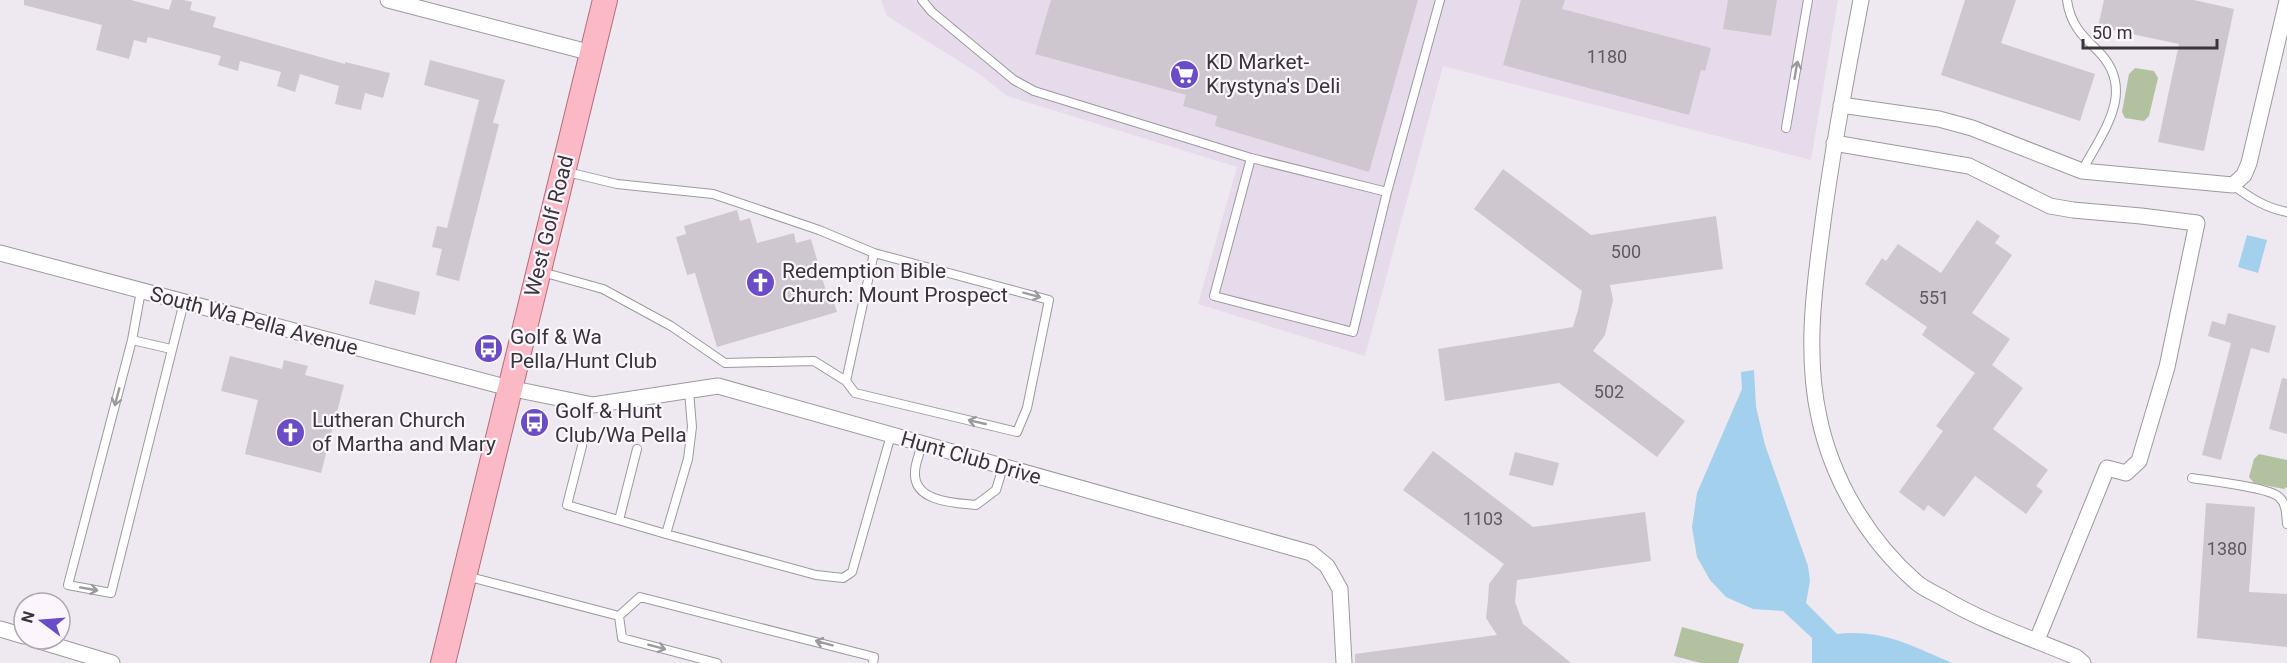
<svg xmlns="http://www.w3.org/2000/svg" width="2287" height="663" viewBox="0 0 2287 663" font-family="Roboto,sans-serif">
<style>
.built{fill:#e6dbea}
.green{fill:#b2c1a0}
.water{fill:#a3d0ec}
.building{fill:#cec7d0}
.lines{fill:none;stroke-linecap:round;stroke-linejoin:round}
.service-casing{stroke:#9f98a1;stroke-width:10}
.minor-casing{stroke:#9f98a1;stroke-width:17}
.primary-casing{stroke:#b46d79;stroke-width:26}
.service{stroke:#fff;stroke-width:8}
.minor{stroke:#fff;stroke-width:15}
.primary{stroke:#fab9c4;stroke-width:24}
.oneway{stroke:#9c9a9c}
.labels{text-anchor:middle;stroke-width:4.5;stroke-linejoin:round;paint-order:stroke}
.number-label{font-size:18px;fill:#5e5a5f}
.poi-label{font-size:21px;fill:#383639;stroke:#fcf5fe;text-anchor:start}
.street-label{font-size:21px;fill:#383639;stroke:#fcf5fe}
</style>
<rect width="100%" height="100%" fill="#eee8f1"/>
<path class="built" d="M881,0H1838L1811,160L1443,66L1365,356L1198,304L1237,167L1007,96L978,73L887,16Z"/>
<path class="green" d="M2135,68L2154,71L2158,78L2149,116L2144,121L2125,118L2122,112L2129,74Z
M2259,454L2287,460V487L2284,489L2254,483L2249,477L2254,459Z
M1682,627L1744,644L1738,663H1701L1674,656Z"/>
<path class="water" d="M2247,235L2267,240L2258,273L2238,267Z
M1754,370L1756,407L1765,445L1808,566L1810,581L1806,603L1837,634C1883,629 1911,646 1952,663H1812V638L1783,611L1753,609L1726,597L1710,580L1697,557L1692,527L1697,493L1742,389L1741,372Z"/>
<path class="building" d="M24,0H131L169,10L172,0H183L192,2L190,10L216,17L213,27L345,64V62L390,73L383,98L365,93L361,110L335,104L339,86L300,74L295,92L277,86L281,72L240,61L238,71L218,65L221,56L148,37L146,43L134,40L129,59L96,50L102,25L24,5Z
M1051,0H1418L1369,172L1215,126L1217,116L1183,106L1186,95L1035,54Z
M1521,0H1565L1562,9L1711,48L1705,71L1701,70L1689,115L1503,65Z
M1728,0H1777L1771,36L1723,29Z
M1965,0H2016L2001,43L2095,74L2080,121L1941,75Z
M2104,0H2194L2234,9L2204,151L2158,142L2179,44L2098,27Z
M430,60L505,80L493,123L499,124L459,281L436,275L442,249L432,247L437,226L447,228L479,100L424,85Z
M1503,169L1591,235L1716,216L1723,269L1610,285L1613,300L1605,335L1593,351L1685,421L1657,457L1559,383L1445,401L1438,349L1573,327L1578,310L1582,291L1474,209Z
M737,210L740,221L750,218L757,243L794,233L796,243L811,239L826,291L830,290L837,312L717,347L695,273L687,275L676,237L686,234L684,226Z
M1977,220L2000,236L1995,243L2012,255L1972,313L2010,339L1992,365L2023,388L1993,429L2048,470L2036,486L2043,491L2026,514L1975,476L1944,517L1928,505L1924,511L1899,492L1943,431L1936,426L1975,373L1922,335L1927,327L1865,284L1882,258L1886,261L1898,244L1941,273Z
M375,280L420,292L415,315L369,304Z
M2228,313L2276,326L2269,353L2251,348L2221,460L2202,455L2231,343L2208,336L2212,321L2225,325Z
M230,356L282,369L284,360L308,366L305,375L344,385L321,473L245,454L258,400L221,391Z
M2282,378L2287,379V434L2269,429Z
M1433,451L1533,527L1645,512L1651,561L1517,580L1515,602L1523,624L1571,663H1355V654L1497,635L1486,618L1488,600L1489,584L1504,564L1403,490Z
M1515,452L1559,463L1553,486L1509,475Z
M2206,503L2255,507L2249,592L2287,594V647L2197,638Z"/>
<g class="lines">
<defs>
<path id="service" d="M922,0L932,12L1014,80L1034,91L1251,158
M2067,0C2070,23 2081,35 2097,50C2138,90 2103,131 2082,171
M1786,128L1808,0
M2233,185C2250,198 2266,208 2287,212
M1387,192L1353,332L1214,296L1251,158L1387,192L1440,0
M542,272L603,289L671,326L725,363L814,361L846,381L855,393L1017,432L1027,408L1049,300L874,253L819,230L713,194L617,184L567,172
M141,291L132,340L68,585L111,593L184,302
M132,340L171,349
M846,381L874,253
M922,444C920,453 915,463 915,472C913,502 955,503 976,505L996,490L1003,467
M582,446L567,505L666,534L688,459L692,427L689,391
M2192,478C2209,481 2268,487 2279,497C2287,504 2286,515 2287,524
M619,520L637,449
M666,534L816,575L843,578L852,572L891,435
M466,576L619,616
M619,616L640,597L874,657L873,663
M619,616L622,638L717,663"/>
<path id="minor" d="M388,0L592,53
M1861,0C1846,79 1831,157 1821,237C1813,296 1806,358 1819,417C1832,480 1868,540 1916,582C1924,589 1934,593 1943,598C1985,623 2031,638 2076,657L2083,663
M1841,105L1939,119L1972,128L2082,171L2233,185L2244,175L2249,163L2287,1
M1834,143L1969,166L2050,206L2073,210L2141,216L2197,223L2167,367L2139,461L2126,473L2107,468L2037,640
M0,253L509,388L593,405L718,386L1311,553L1327,566L1340,589L1344,663
M0,629L24,636
M33,639L112,663"/>
<path id="primary" d="M443,663L605,0"/>
</defs>
<use href="#service" class="service-casing"/>
<use href="#minor" class="minor-casing"/>
<use href="#primary" class="primary-casing"/>
<use href="#service" class="service"/>
<use href="#minor" class="minor"/>
<use href="#primary" class="primary"/>
</g>
<defs><path id="oneway-shaft" d="M-6 0H5M1.5-3L5.5 0L1.5 3" fill="none" stroke-width="1.6" stroke-linecap="round" stroke-linejoin="round" transform="scale(1.5)"/></defs>
<g class="oneway">
<use href="#oneway-shaft" transform="translate(1796 70) rotate(-80)"/>
<use href="#oneway-shaft" transform="translate(1032 295) rotate(15)"/>
<use href="#oneway-shaft" transform="translate(117 397) rotate(105)"/>
<use href="#oneway-shaft" transform="translate(977 422) rotate(-167)"/>
<use href="#oneway-shaft" transform="translate(89 589) rotate(10)"/>
<use href="#oneway-shaft" transform="translate(824 643) rotate(-165)"/>
<use href="#oneway-shaft" transform="translate(657 647) rotate(15)"/>
</g>
<defs>
<symbol id="supermarket-disc" viewBox="-11 -11 22 22"><circle r="9.5" fill="#6a4dc6" stroke="#fcf5fe"/><path d="M-6-5.5h2.5l.6 2H6L4.5 2H-2.5L-4.4-4H-6ZM-1.5 3.2a1.3 1.3 0 1 0 .1 0ZM3 3.2a1.3 1.3 0 1 0 .1 0Z" fill="#fff"/></symbol>
<symbol id="church-disc" viewBox="-11 -11 22 22"><circle r="9.5" fill="#6a4dc6" stroke="#fcf5fe"/><path d="M-1.2-6h2.4v3.5h3.3v2.4h-3.3V6h-2.4V-.1h-3.3v-2.4h3.3Z" fill="#fff"/></symbol>
<symbol id="bus-disc" viewBox="-11 -11 22 22"><circle r="9.5" fill="#6a4dc6" stroke="#fcf5fe"/><path d="M-5-6H5V4H4V6H2V4H-2V6H-4V4H-5ZM-3.5-4V0h7V-4ZM-3.5 1.2v1.5H-2V1.2ZM2 1.2v1.5H3.5V1.2Z" fill="#fff"/></symbol>
</defs>
<g fill-rule="evenodd">
<use href="#supermarket-disc" x="1168" y="58" width="33" height="33"/>
<use href="#church-disc" x="744" y="266" width="33" height="33"/>
<use href="#bus-disc" x="472" y="332" width="33" height="33"/>
<use href="#bus-disc" x="518" y="406" width="33" height="33"/>
<use href="#church-disc" x="274" y="416" width="33" height="33"/>
</g>
<g class="labels">
<g class="number-label">
<text x="1607" y="63">1180</text>
<text x="1626" y="258">500</text>
<text x="1934" y="304">551</text>
<text x="1609" y="398">502</text>
<text x="1483" y="525">1103</text>
<text x="2227" y="555">1380</text>
</g>
<g class="poi-label">
<text x="1206" y="69">KD Market-<tspan x="1206" dy="24">Krystyna's Deli</tspan></text>
<text x="782" y="278">Redemption Bible<tspan x="782" dy="24">Church: Mount Prospect</tspan></text>
<text x="510" y="344">Golf &amp; Wa<tspan x="510" dy="24">Pella/Hunt Club</tspan></text>
<text x="555" y="418">Golf &amp; Hunt<tspan x="555" dy="24">Club/Wa Pella</tspan></text>
<text x="312" y="427">Lutheran Church<tspan x="312" dy="24">of Martha and Mary</tspan></text>
</g>
<g class="street-label">
<text transform="translate(549 226) rotate(-76)" y="7">West Golf Road</text>
<text transform="translate(254 321) rotate(15)" y="7">South Wa Pella Avenue</text>
<text transform="translate(971 458) rotate(16)" y="7">Hunt Club Drive</text>
</g>
</g>
<g transform="translate(42 621) rotate(286)"><circle r="28" fill="#fcf5fe" stroke="#aea9af" stroke-width="1.5"/>
<path d="M0-4.5L10 22L0 15L-10 22Z" fill="#6a4dc6"/>
<text y="-9" font-size="16" font-weight="bold" text-anchor="middle" fill="#383639">N</text>
</g>
<path d="M2083 39v9h134v-9" fill="none" stroke="#383639" stroke-width="3"/>
<text x="2092" y="39" font-size="18" fill="#383639" stroke="#fcf5fe" stroke-width="4.5" paint-order="stroke">50 m</text>
</svg>
